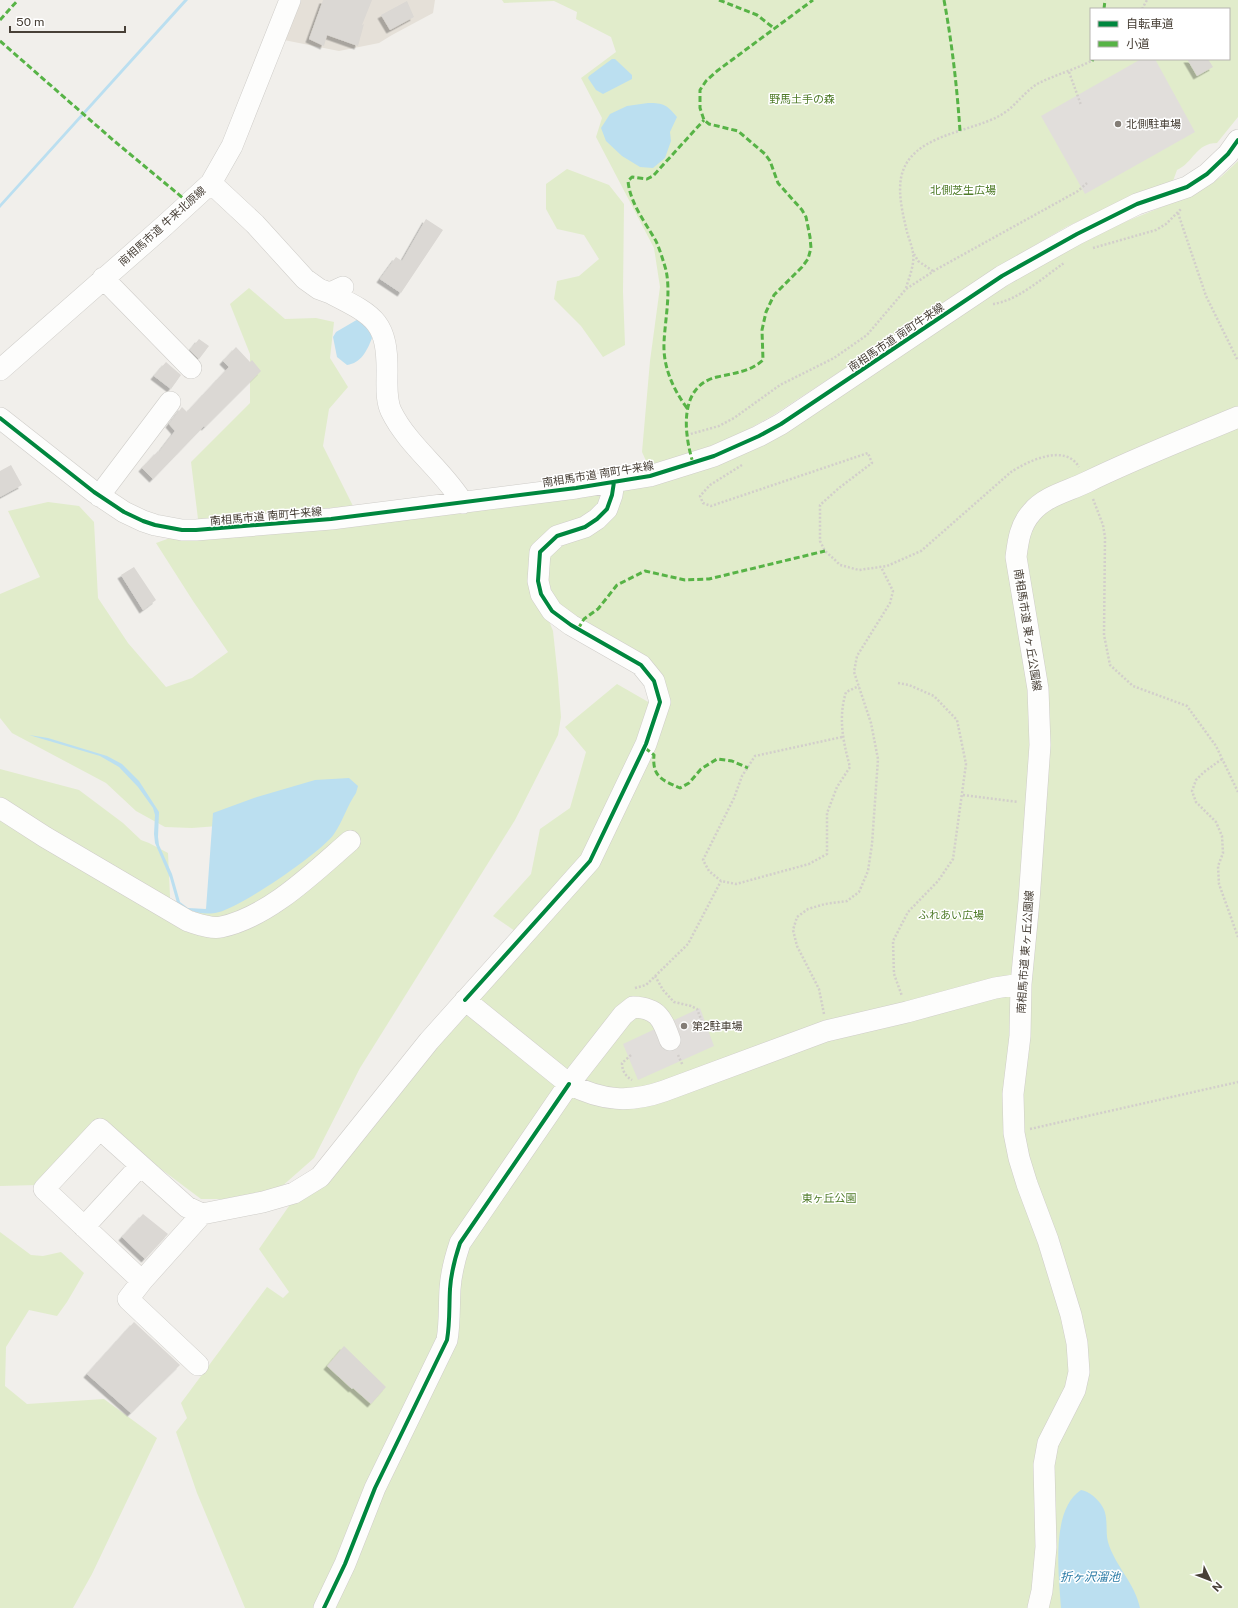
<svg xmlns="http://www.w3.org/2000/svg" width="1238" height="1608" viewBox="0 0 1238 1608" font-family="'Public Sans','Noto Sans JP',sans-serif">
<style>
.residential{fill:#e5e0d8}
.green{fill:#e1eccb;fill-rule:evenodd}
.parking{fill:#e1dedb}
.water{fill:#bbdff0}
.building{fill:#dbd8d4;filter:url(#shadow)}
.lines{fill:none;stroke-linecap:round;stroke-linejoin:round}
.minor-casing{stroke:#cfcdc9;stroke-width:22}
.path{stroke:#d2cecb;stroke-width:2.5;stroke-dasharray:2 2;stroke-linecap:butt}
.minor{stroke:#fdfdfc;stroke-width:21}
.quiet{stroke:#57b346;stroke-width:3;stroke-dasharray:6 3;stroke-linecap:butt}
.cycleway-casing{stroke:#fff;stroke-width:6}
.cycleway{stroke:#00873e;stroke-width:4}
.poi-dot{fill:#837d76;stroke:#fff;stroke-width:1.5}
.labels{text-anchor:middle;stroke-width:3;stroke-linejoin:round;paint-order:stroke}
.park-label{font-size:11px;fill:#4e7b28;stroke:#fff}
.poi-label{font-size:11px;fill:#484037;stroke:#fff;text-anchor:start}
.street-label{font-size:11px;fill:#484037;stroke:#fff}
.water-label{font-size:12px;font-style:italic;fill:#2b7ba6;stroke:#fff}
</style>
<defs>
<filter id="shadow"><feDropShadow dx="-3.5" dy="3.5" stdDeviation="0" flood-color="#0004"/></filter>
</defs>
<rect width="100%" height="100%" fill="#f1efeb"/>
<path class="residential" d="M296,0H435L433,13L392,35L379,43L339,51L279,39Z"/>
<path class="green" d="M502,0H1238V117L1217,143C1196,143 1193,163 1177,170L1173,181L1111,206L1066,227L1013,258L772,416L743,432L681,459L648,465L642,452L650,361L660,287L654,248L596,137L602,118L581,78L616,52L611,37L576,19L577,12L554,1L504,3ZM1091,9H1229V59H1091Z
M1238,161V1608H245L197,1493L176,1432L187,1418L181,1403L267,1287L283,1298L289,1292L259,1249L319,1163L515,931L493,916L531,874L540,829L570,808L586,752L565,727L617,684L650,703L646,685L635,670L547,616L553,631L558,678L561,717L558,735L515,820L360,1068L314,1158L280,1188L223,1199H201L101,1124L37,1185L0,1186V769L79,790L123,823L141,840L149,843L168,853L170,896V922L221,903L231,825L192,828L165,827L136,811L106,783L12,733L0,718V594L40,577L8,511L48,502L79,506L94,522L98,598L128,643L166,687L192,678L228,652L193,601L156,543L170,538L692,473L981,302L1045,262L1115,226L1184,198L1221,177Z
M567,169L609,185L624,204L623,292L625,345L603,357L581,326L554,299L557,281L579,276L599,259L584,235L557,229L546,209V184Z
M249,288L285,319L316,318L334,322L330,358L348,387L329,409L323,446L353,506L198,519L191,462L250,403V354L230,304Z
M0,1232L31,1255L43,1256L61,1252L84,1273L67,1302L57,1316L29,1310L6,1347L5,1386L27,1404L104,1399L157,1438L92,1574L73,1608H0Z"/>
<path class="parking" d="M1141,59H1155L1195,132L1085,194L1041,116Z
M700,1008L714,1046L638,1080L623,1044Z"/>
<path class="water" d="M184,0H188L0,208V204Z
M612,59H615L632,75V79L603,94L596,90L588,78L589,76Z
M648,103C664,103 667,105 677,117L670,132L671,141L665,158L653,168L640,167L622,156L606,141L601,128L610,114L627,106Z
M360,318L369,325L372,338C367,351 361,363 347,365L337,357L333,337L336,332Z
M29,735L48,738L107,756L122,764L139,781L159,812L158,837L159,845L172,874L180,902L188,908L206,909L213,813L257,797L315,780L349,778L358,786L356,793C347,806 343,821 334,834C322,852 236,911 215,913C198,915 191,911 177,903L170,878L155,843L154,834L155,815L153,808L138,787L119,767L100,756Z
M1081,1490C1089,1491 1098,1499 1102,1506C1109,1516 1105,1531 1108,1542C1115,1566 1135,1583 1140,1608H1061C1059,1576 1050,1510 1081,1490Z"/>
<path class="building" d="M323,0H372L362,25L364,24L358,46L327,35L324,46L309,39Z
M407,1L414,17L390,30L381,15Z
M1187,59H1208L1213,67L1197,76Z
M426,219L443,230L401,293L380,279L396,257L402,261Z
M199,339L209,346L199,359L190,350Z
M236,347L250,362L252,360L261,371L205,427L204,426L153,479L142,468L158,451L159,452L175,431L169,424L182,407L187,412L229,367L223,361Z
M166,362L181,375L171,389L154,376Z
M11,465L22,485L0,497V471Z
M134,567L156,600L143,610L121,575Z
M143,1214L168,1234L145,1259L122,1237Z
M134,1322L180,1365L131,1413L87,1374Z
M344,1346L386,1387L371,1404L353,1388L352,1389L327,1366Z"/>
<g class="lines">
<defs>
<path id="minor" d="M211,183L255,224L305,279L319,289L330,293L343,287
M103,278L191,368
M330,293C375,316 388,321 387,375C387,387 386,400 391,411C408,446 443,470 463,503
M0,370L164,226L211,183L232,146L290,0
M0,418L94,492L124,512L143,521L155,525L182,530H196L331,519L576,488L650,476L714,456L759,436L781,424L1002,276L1077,234L1137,204L1187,187L1207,174L1228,154L1238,140
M99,496L170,402
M0,808L45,837L188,921C198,924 211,929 221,927C269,917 314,872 350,841
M465,1000L569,1084C602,1101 630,1103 664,1091L826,1031L907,1012L995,988L1021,984
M202,1214L142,1281L44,1189L100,1129L187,1207L202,1214L263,1202L294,1193L320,1177L429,1041L590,861L646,744L660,702L654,681L641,665L571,625L552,611L541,594L538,581L540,552L557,536L585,527L597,519L607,509L612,495L614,482
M84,1227L140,1166
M142,1281L128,1299L198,1365
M324,1608L345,1564L375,1488L447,1340C450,1323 449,1306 450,1289C451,1273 455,1258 460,1243L569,1084L623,1015L633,1007C658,1008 662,1018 670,1040
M1038,1608L1042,1591L1046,1547L1044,1465L1048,1443L1075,1390L1079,1372L1077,1343L1071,1315L1048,1240L1027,1184L1019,1158L1014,1133L1013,1094L1020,1036L1021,984L1029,901L1040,745L1038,689L1016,557C1018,541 1020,525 1032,512C1045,496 1069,491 1087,482C1136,458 1188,438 1238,417"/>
</defs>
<use href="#minor" class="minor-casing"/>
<path class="path" d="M1142,9L1147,0
M1069,72L1081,105
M1178,213L1206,296L1238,361
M1093,248L1156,230L1166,224L1182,208
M914,254L918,261L933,271
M906,288C909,278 915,263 913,253C912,246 909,239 907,232C903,215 898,195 901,178C909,135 968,133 999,116C1015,108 1024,91 1039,83C1057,74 1077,69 1095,59
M993,304C1017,301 1044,277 1064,263
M687,435L719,426L734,418L780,385L834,358L867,335L906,289L937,269L1078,191L1087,183
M742,465L710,485L700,496L703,503L711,506L868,453L872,463L839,488L820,505V541L825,551L834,559L840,565L859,570L887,566L921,551L1011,472C1028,461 1065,443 1079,467
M1093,499L1103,525L1105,537L1104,635L1110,665L1133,686L1187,706L1216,746L1238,792
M898,683L909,685L934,696L957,720L966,764L953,859L938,881L908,912L893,941L894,974L902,996
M842,737L755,756L742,776L734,798L703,860L709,871L721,881L736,884L809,864L827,854V813L837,787L850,767C843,741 838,718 846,692L859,686
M1222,759L1204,772L1196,780L1192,791L1196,802L1216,822L1222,836L1223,853L1218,866L1219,884L1238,937
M963,795L1018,802
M655,976L663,990L674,1002L691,1006L697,1009L704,1027
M635,988L646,985L688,944L721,881
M824,1014L819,989L797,946L793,930L797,917L808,909L825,904L847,901L859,892L868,871L872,844L878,759L871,723L854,672L857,656L890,603L893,591L881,567
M631,1055L622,1063C622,1070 625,1076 632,1080
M678,1055L683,1066
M1030,1129L1238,1082"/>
<use href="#minor" class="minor"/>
<path class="quiet" d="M719,0L757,15L775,29
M944,0C952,43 957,87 960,131
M1104,9L1105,0
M0,20L18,0
M0,41L113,140L189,203
M1092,61L1093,59
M687,408C673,389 663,367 664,343C665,319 671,294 666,270C663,260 660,250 656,241C645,222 630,203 628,181L632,177L647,179L653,176L704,120
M693,463C684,434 678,386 717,377C734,373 750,372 763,360L762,330L766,312L774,295L802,267L808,259L811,248L810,237L806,217L802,210L778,183L770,161L765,154L738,131L709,124L704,120L700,108V90L706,81L717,71L813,0
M578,629L584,619L598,609L617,585L645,571L685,580L709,579L825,551
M645,748L654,755C652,777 662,780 680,788L689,783L701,769L717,759L732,761L748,768"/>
<defs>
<path id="cycleway" d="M0,418L94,492L124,512L143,521L155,525L182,530H196L331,519L576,488L650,476L714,456L759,436L781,424L1002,276L1077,234L1137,204L1187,187L1207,174L1228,154L1238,140
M465,1000L590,861L646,744L660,702L654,681L641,665L571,625L552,611L541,594L538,581L540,552L557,536L585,527L597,519L607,509L612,495L614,482
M324,1608L345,1564L375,1488L447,1340C450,1323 449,1306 450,1289C451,1273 455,1258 460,1243L569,1084"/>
</defs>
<use href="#cycleway" class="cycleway-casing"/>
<use href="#cycleway" class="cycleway"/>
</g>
<g class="poi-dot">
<circle cx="1118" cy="124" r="4"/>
<circle cx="684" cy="1026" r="4"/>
</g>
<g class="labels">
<g class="park-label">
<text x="802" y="103">野馬土手の森</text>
<text x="963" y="194">北側芝生広場</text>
<text x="951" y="919">ふれあい広場</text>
<text x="829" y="1202">東ヶ丘公園</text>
</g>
<g class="poi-label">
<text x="1126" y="128">北側駐車場</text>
<text x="692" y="1030">第2駐車場</text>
</g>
<g class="street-label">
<text transform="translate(162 226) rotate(-42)" y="4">南相馬市道 牛来北原線</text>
<text transform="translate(896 337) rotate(-34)" y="4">南相馬市道 南町牛来線</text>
<text transform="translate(598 474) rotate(-9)" y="4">南相馬市道 南町牛来線</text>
<text transform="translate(266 516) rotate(-5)" y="4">南相馬市道 南町牛来線</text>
<text transform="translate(1028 630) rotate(81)" y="4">南相馬市道 東ヶ丘公園線</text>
<text transform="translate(1025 952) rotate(-86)" y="4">南相馬市道 東ヶ丘公園線</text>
</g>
<g class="water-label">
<text x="1090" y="1581">折ヶ沢溜池</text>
</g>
</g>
<rect x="1090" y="8" width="140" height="52" fill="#ffffff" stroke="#b6b3af"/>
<rect x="1098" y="21" width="20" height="6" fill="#00873e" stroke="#b6b3af"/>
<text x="1126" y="28" font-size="12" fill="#484037">自転車道</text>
<rect x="1098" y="41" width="20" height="6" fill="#57b346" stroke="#b6b3af"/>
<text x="1126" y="48" font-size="12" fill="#484037">小道</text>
<g transform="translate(1210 1580) rotate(133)" stroke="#ffffff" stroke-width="3" paint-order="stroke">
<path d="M0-3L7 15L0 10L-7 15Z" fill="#484037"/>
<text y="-6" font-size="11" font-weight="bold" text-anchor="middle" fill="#484037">N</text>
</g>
<path d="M10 26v6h115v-6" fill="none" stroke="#484037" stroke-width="2"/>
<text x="16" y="26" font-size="12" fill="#484037" stroke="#ffffff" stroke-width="3" paint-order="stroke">50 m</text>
</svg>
